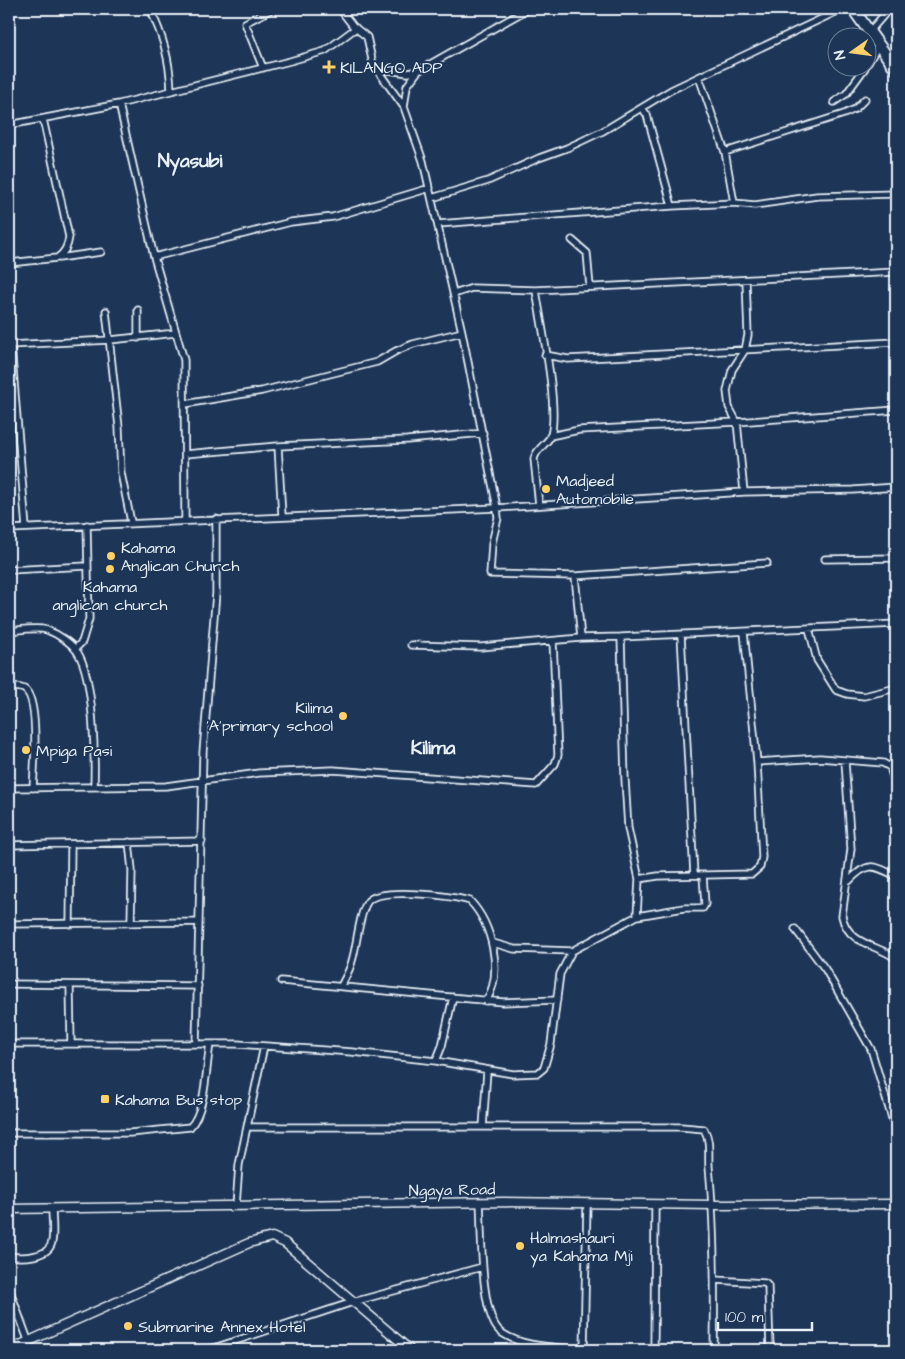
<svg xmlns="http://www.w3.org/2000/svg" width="905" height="1359" viewBox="0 0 905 1359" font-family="'Architects Daughter',sans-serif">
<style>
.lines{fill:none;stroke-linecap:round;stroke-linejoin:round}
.minor-casing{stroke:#e8f1f8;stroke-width:9}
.tertiary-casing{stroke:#e8f1f8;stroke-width:11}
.trunk-casing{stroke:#e8f1f8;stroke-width:14}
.minor{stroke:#1d3557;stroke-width:5.5}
.tertiary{stroke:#1d3557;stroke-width:8}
.trunk{stroke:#1d3557;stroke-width:10}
.poi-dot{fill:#ffd166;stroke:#1d3557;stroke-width:2}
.labels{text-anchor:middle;stroke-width:4;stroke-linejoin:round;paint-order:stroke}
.poi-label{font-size:16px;fill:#e8f1f8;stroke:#1d3557;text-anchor:start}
.street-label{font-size:16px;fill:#e8f1f8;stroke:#1d3557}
.quarter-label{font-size:19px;font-weight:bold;fill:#e8f1f8;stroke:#1d3557}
</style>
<rect width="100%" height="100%" fill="#1d3557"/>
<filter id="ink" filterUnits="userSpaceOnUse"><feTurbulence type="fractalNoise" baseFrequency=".02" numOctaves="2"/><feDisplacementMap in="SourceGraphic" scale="10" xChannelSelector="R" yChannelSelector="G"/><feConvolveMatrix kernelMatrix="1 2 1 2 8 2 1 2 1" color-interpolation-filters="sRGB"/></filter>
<g filter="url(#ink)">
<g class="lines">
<defs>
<path id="minor" d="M150,9C163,36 170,60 171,91
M340,9L353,26L367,37L373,64L404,107L423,161L462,332L497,508L498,518L492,543L490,574L575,576L581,638L621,637L625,779L628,828L639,879L637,916
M870,31L889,9
M868,63L879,44
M263,68L245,23L272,9
M375,68L408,73L418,71
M699,77L725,152L734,203
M834,102L846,94L865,68
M119,104L154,257L184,360L185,521
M404,107L407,86L418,71L528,9
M642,108L647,115L672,206
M9,125L119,104L290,61L325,51L356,28
M725,152L844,114L855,109L865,99
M432,198L488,181L539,158L567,148L603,131L671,90L842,9
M438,224L672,206L734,203L755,205L817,196L896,194
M572,240L587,253L590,287
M154,257L291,222L333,217L430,188
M59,258L101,252
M9,263L57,258C65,253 68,246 69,237L43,119
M536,290C541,324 559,406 551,435C548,444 536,448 534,459L539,505
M454,294L472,288L536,290L896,272
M138,310V338
M106,311L119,427L121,473L131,522
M9,345L110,340L176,333
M11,345L26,528
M545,355L568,359L896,342
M185,404L262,391L377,362L396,351L413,344L462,332
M550,436L579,430L737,422L896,410
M278,446L282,516
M185,454L278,446L407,440L483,433
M744,492L737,422L729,407L727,391L732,370L745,350L748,335L746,280
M9,529L497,508L744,492L853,490L896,487
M825,559L896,558
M9,570L87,566
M575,576L767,563
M809,629L817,660L836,690L847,694L864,696L896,688
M9,631C20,630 37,627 47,630C58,634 73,644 78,653C94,679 95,756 94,787
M681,635L694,875
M621,637L896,624
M411,645L481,647L581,638
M75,649L82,642L89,619L87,525
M9,687C13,687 20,687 24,689C40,698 34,771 33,788
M845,761L851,849L842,916C848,946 881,945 896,959
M757,762L820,758L883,763L890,767L896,787
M9,788L166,786L259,773L333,770L536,785L555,764L558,755L553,641
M129,842L132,870L131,923
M9,845L202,841
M639,879L658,876L752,874L760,867L762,857L757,762L744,632
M849,881C867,861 874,865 896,876
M9,924L199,922
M70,924L71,844
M795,929L825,969L871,1049L896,1132
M493,943L514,949L572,951
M281,981L503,1002L557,1000
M9,984L198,986
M70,985L71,1044
M341,986C345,978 350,970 352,961C357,946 359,912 368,901C380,887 452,896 470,901C492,924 504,973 486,1001
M9,1044H237L352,1052L436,1061L513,1074L538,1073L544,1068L551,1044L560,974L572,951L637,916L684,908H703L705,904L703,876
M196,1044L203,752L216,593V519
M436,1061L442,1046L453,997
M247,1127H681L704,1129C711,1141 708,1154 709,1167C715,1228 715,1289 714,1350
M483,1127L487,1071
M9,1133H130L190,1127C206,1111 206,1067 210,1044
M480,1202C482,1229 479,1318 502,1333C524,1348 558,1347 584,1350
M236,1206L239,1165L264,1046
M9,1256C21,1258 49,1258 52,1242C54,1232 52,1219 52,1209
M715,1280L765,1283L768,1286L770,1350
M9,1288L28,1340
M208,1350L353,1302L482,1267
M584,1350L587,1203
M654,1350L655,1204"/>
<path id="tertiary" d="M9,1209L504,1202L713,1205L896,1204
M9,1350L249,1243L272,1237L285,1243L410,1350"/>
<path id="trunk" d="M853,9L896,69"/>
</defs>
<use href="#minor" class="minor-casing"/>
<use href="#tertiary" class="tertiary-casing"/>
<use href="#trunk" class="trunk-casing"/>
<use href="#minor" class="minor"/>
<use href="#tertiary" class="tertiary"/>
<use href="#trunk" class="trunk"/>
</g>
</g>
<g class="poi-dot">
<path d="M326.5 59.5h5v5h5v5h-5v5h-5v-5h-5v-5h5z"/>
<circle cx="546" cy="489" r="5"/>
<circle cx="111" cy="556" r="5"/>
<circle cx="110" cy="569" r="5"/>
<circle cx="343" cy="716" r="5"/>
<circle cx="26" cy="750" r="5"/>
<rect x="100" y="1094" width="10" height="10" rx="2.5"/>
<circle cx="520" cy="1246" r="5"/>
<circle cx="128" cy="1326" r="5"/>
</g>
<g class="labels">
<g class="poi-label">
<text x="340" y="73">KILANGO ADP</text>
<text x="556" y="486">Madjeed<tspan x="556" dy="18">Automobile</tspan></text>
<text x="121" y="553">Kahama<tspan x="121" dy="18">Anglican Church</tspan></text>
<text x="110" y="592" text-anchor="middle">Kahama<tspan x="110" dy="18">anglican church</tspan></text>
<text x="333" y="713" text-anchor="end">Kilima<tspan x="333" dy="18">'A'primary school</tspan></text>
<text x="36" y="756">Mpiga Pasi</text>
<text x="115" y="1105">Kahama Bus stop</text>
<text x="530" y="1243">Halmashauri<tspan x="530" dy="18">ya Kahama Mji</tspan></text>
<text x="138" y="1332">Submarine Annex Hotel</text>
</g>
<g class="street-label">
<text transform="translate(452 1189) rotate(-1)" y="6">Ngaya Road</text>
</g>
<g class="quarter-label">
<text x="190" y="167">Nyasubi</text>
<text x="433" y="754">Kilima</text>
</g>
</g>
<rect width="905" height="1359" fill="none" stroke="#1d3557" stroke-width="30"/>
<rect x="15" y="15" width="875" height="1329" fill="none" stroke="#e8f1f8" stroke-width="2" filter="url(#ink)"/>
<g transform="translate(852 52) rotate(256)"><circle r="24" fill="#1d3557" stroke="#6e8097"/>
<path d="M0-4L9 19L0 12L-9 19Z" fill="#ffd166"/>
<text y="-8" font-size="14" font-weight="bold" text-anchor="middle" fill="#e8f1f8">N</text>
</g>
<path d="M718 1322v8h94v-8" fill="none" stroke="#e8f1f8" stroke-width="2.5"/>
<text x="725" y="1322" font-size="15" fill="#e8f1f8" stroke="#1d3557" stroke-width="4" paint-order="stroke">100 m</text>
</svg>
